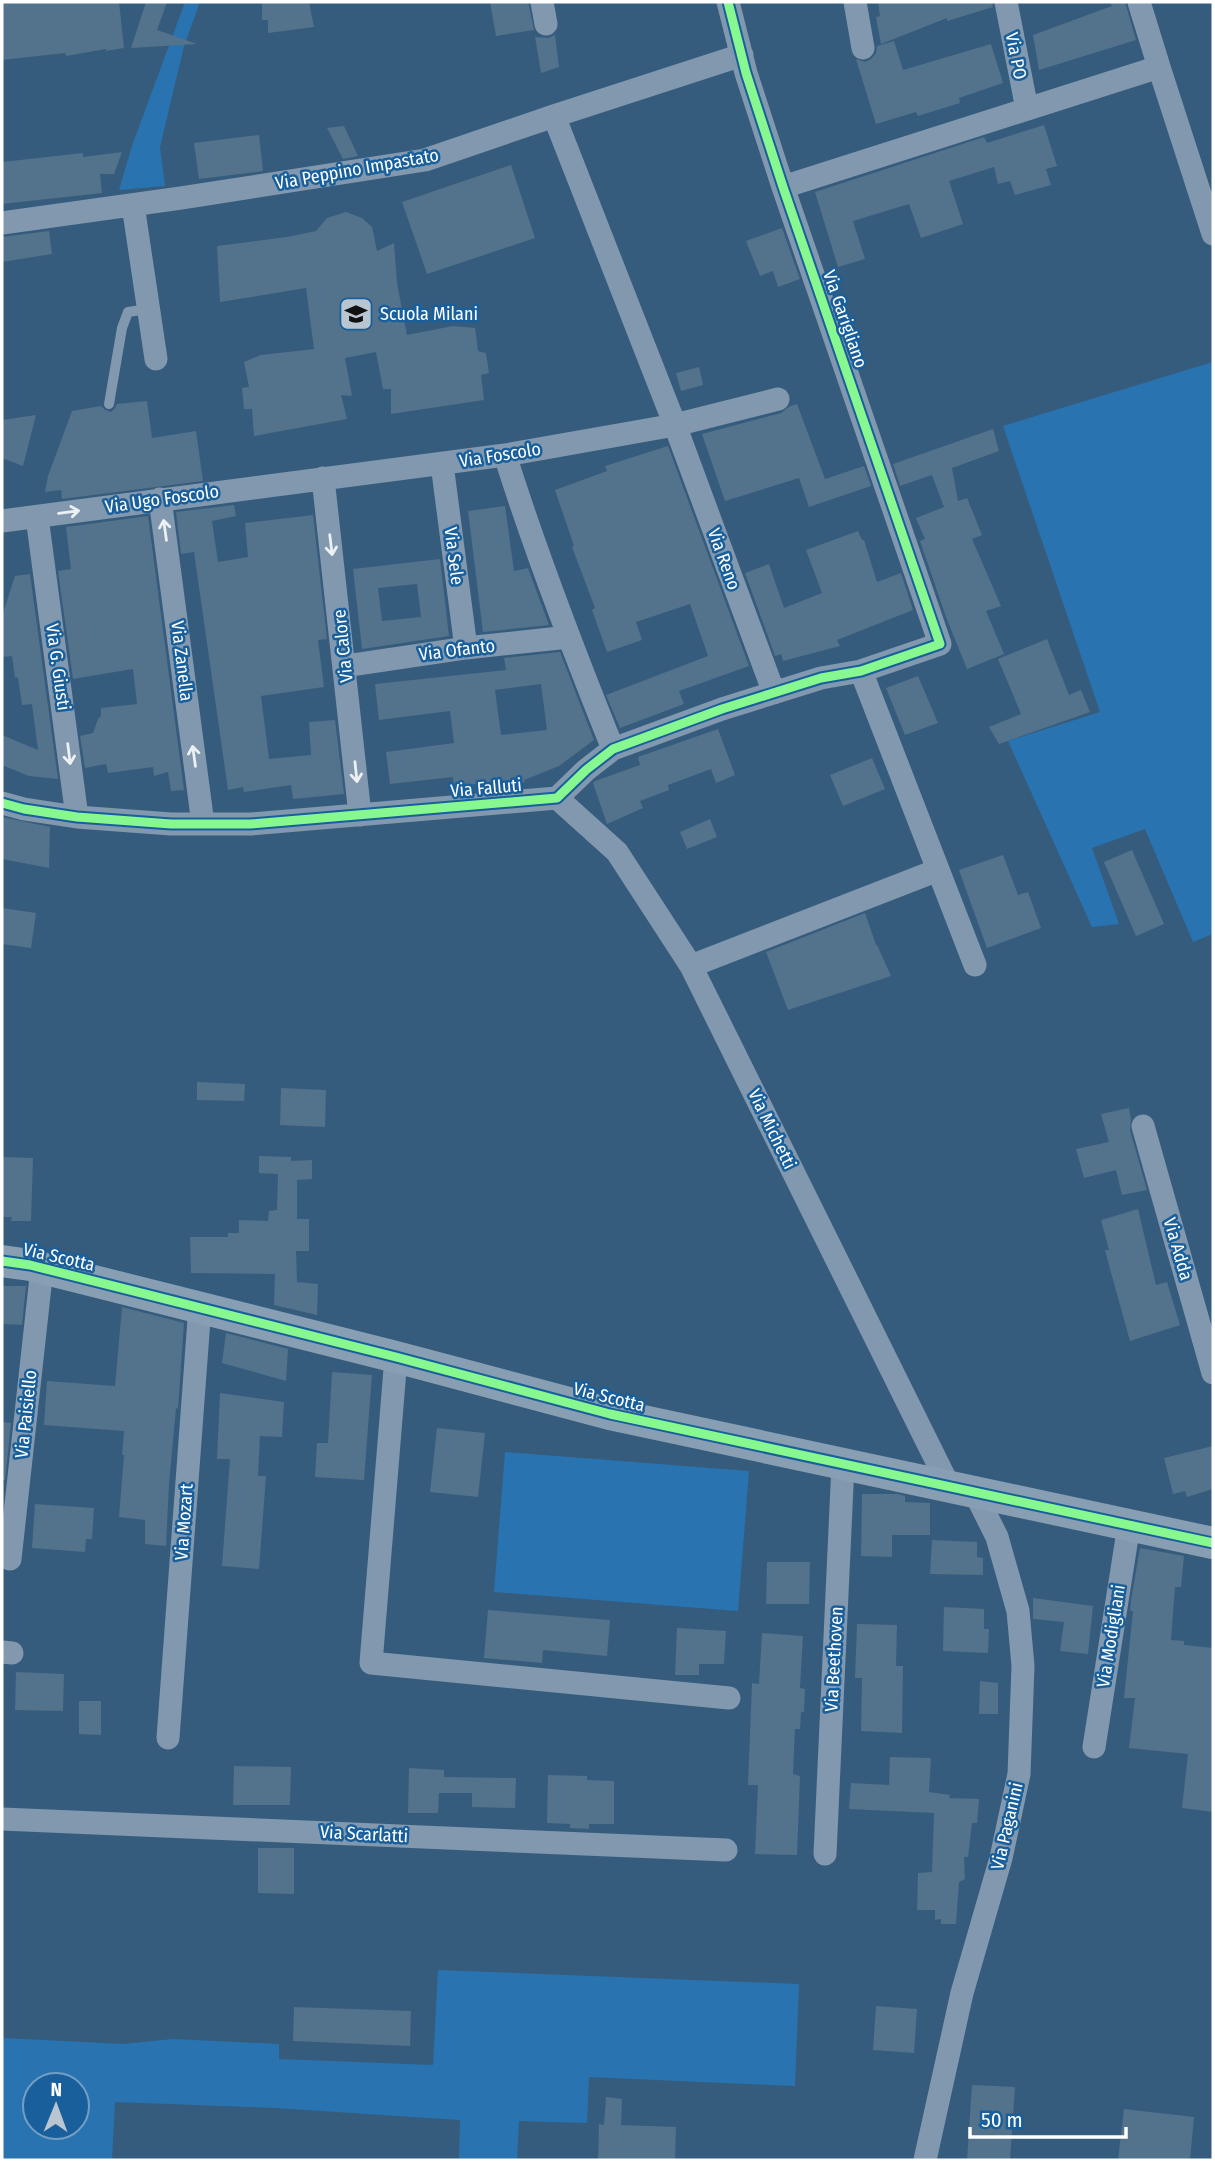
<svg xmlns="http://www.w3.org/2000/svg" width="1215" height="2162" viewBox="0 0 1215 2162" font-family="'Fira Sans Condensed',sans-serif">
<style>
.green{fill:#2974b0;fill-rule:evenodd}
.building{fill:#53728c;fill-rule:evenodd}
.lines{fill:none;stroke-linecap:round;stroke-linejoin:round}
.lane{stroke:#8198af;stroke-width:10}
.street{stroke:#8198af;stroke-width:23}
.secondary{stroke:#889fb3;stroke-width:32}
.cycleway-casing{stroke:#185f9b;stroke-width:13}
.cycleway{stroke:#87f88f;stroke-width:9}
.oneway{stroke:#ecf0f3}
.labels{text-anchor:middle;stroke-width:5;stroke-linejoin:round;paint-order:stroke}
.street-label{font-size:18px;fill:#fff;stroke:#185f9b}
.poi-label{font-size:18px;fill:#fff;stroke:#185f9b;text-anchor:start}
</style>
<rect width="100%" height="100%" fill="#365c7d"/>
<path class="green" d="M185,2H200L184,46L160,147L165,186L119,190L132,146Z
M1213,362V934L1193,942L1145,829L1092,848L1119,924L1092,927L1008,741L1100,712L1003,426Z
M505,1452L749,1471L738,1611L494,1592Z
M438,1970L799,1984L795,2086L589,2077L587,2123L519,2121L517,2160H459L460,2120L275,2108L115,2102L112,2160H2V2038L123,2044L173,2039L279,2044V2059L433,2065ZM35,2085H77V2127H35Z"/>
<path class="building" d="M2,2H119L124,48L106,51V49L66,56L65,53L2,60Z
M146,2H167L157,30L197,44L131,48Z
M262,2H309L314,27L268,33V20H262Z
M490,2H528L534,30L496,36Z
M878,2H992L993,7L947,21V18L881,44L876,17L880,16Z
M1110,2H1125L1136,40L1039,70L1033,35L1112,6Z
M555,35L559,67L541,73L535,37L548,38Z
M894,41L903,70L991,44L1003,83L959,98L960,103L918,116L916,112L876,124L856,59L865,62L871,59L876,53L877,46Z
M1044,125L1057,166L1046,169L1051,185L1015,195L1010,181L998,184L994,167L949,181L963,224L921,238L909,204L853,221L865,259L838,267L815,192L984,137L987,143Z
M344,126L358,156L343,159L327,128Z
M259,135L263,171L199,179L194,143Z
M122,152L114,174H100L102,193L2,204V162L83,153V157Z
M511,165L535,238L427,274L402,202Z
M346,212L362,218L372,227L377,251L394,243L397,283L407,335L453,326L475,328L478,351L486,353L489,373L481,375L484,400L391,414V389H383L376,352L345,358L352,396L341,395L347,419L254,436L252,409H244L242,388L249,387L244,362L261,355L314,349L306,288L220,302L217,246L287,237L316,231L327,218Z
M782,228L800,279L778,287L773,271L760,276L746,241Z
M49,231L52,254L2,262V237Z
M699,367L703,385L681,391L676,373Z
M147,401L152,438L196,431L203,481L62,499L61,490L45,492L48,476L72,411L101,406L105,410L111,412L115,408L117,404Z
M797,404L825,479L864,466L871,486L809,507L799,478L725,501L702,434L781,413L790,406Z
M36,415L23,466L2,458V420Z
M993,429L999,451L952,468L958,501L967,498L982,535L972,539L1001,606L986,611L1004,654L967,669L946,617L920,541L925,539L916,518L944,507L932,475L900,486L893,464Z
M668,446L749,666L679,691L684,704L620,728L606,695L708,656L690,604L636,622L642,640L607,652L592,610L595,608L572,547L574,546L555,490L607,471L605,466Z
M234,505L236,516L212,521L218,562L248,557L245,523L313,515L327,639L318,640L324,687L261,696L269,759L311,755L309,722L335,720L344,794L293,799L291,785L244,792L243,787L228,790L194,552L181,554L176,512Z
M505,506L514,571L528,568L549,625L483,632L468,511Z
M148,516L184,790L171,791L168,772L154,776L153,767L108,773L106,764L85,768L80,736L93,733L98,719L101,716V708L137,704L133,669L73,679L58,571L71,569L66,527Z
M858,531L862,540H864L877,582L901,573L913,610L837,640L840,646L783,661L781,654L775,656L745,573L769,564L784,608L822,593L806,550Z
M440,559L449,636L362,649L353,569ZM417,584L421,617L382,621L378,588Z
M30,574L58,779L29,776L2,765V735L38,750L32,704L22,705L18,678L15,677L12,656L2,657V616L15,576Z
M1047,639L1069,695L1081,690L1090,712L999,744L989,727L1021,714L998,659Z
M560,652L594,740L559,766L524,780L525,782L496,786V781L454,787L453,777L390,784L386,752L454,743L450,711L379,720L375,684L506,670L504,658ZM541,684L547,730L501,735L495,690Z
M918,676L938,723L905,735L886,688Z
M718,729L735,775L716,783L711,769L668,785L669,790L640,801L643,808L607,824L593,783L595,781L640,765L638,757Z
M872,758L885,789L843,806L830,775Z
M2,817L50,827L49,868L2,859Z
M710,819L717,837L687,849L680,832Z
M1132,850L1164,924L1136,936L1104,862Z
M1003,855L1018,895L1028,892L1041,928L987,948L959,870Z
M2,908L36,913L31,948L2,944Z
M865,913L876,945H877L891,976L788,1010L766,952Z
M197,1082L245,1084L244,1101L197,1100Z
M281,1088L326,1090L325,1127L280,1125Z
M1129,1108L1131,1119L1130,1130L1147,1190L1122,1195L1116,1170L1084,1178L1076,1149L1109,1142L1101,1114Z
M259,1156L291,1157V1161L312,1160V1179L297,1180V1219H309V1251H296L297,1282L318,1284L317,1315L274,1305L275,1274L191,1273L190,1237H228V1233H239V1220L268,1221L269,1211L277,1210L278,1174L259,1173Z
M2,1157L33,1158L31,1221H11L12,1217H2Z
M1138,1209L1156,1285L1167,1282L1180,1325L1130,1341L1110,1269L1105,1250H1109L1101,1220Z
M2,1286H26L22,1325L2,1324Z
M122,1307L184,1323L178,1409L176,1408L169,1484L166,1546L145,1544V1520L119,1517L124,1455H122L124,1431L44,1425L47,1381L115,1386Z
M226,1333L288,1349L286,1381L222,1363Z
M332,1372L372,1375L364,1480L315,1477L317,1443H328Z
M220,1393L284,1402L282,1437L260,1436L258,1476H266L259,1569L222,1566L230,1459H217Z
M2,1422L11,1423L5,1480H2Z
M437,1428L485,1433L478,1497L430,1492Z
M1213,1446V1489L1187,1497L1185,1491L1173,1494L1164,1458Z
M862,1494H898L905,1496V1502L930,1503V1535H892V1557L861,1556Z
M35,1504L94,1508L92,1539H86L85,1552L32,1548Z
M932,1540L977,1542V1557L983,1558V1575L930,1574Z
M1140,1548L1184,1556L1181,1587H1175L1171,1640L1184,1641V1645L1213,1648V1812L1182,1808L1188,1754L1129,1748L1135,1698H1124L1133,1611H1130L1131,1600Z
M767,1562H810L809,1604H766Z
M1033,1598L1093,1606L1088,1654L1060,1651L1064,1622L1033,1619Z
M944,1607L984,1609V1629H989L988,1653L943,1651Z
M488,1610L610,1620L607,1656L543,1650L542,1663L484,1658Z
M857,1624L897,1625L896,1666H903L902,1733L861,1731L862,1678H855Z
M677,1628L726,1631L724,1664H699V1675H675Z
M762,1633L803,1636L800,1688L805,1689L804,1712H801L800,1729H795L793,1774L800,1776L797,1855L755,1854L758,1785H748L752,1683L759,1684Z
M16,1672L64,1674L63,1711L15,1710Z
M980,1681L998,1683V1714H979Z
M79,1701H101V1735L79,1734Z
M890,1757L931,1758L929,1792L950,1795L949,1798L979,1799L977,1823H972L968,1857H964L965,1879L959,1882L956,1924H941V1919L935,1920V1910H917L918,1873L932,1872L934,1813L849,1809L851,1783L889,1785Z
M234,1766L291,1767L290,1805H233Z
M409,1768L444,1770V1777L516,1778L515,1808L472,1807V1793H439L438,1813H408Z
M548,1775L587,1776V1780L614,1781V1824H589V1829L570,1828V1824L547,1823Z
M258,1848H294V1894L258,1893Z
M876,2006L917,2009L914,2053L873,2050Z
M294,2007L411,2011L410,2046L293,2041Z
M972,2085L1015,2087L1010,2160H967Z
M606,2097L622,2099L621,2125L676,2127L675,2160H598L599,2124L604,2125Z
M1124,2109L1194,2117L1190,2160H1118Z"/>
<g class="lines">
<path class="lane" d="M109,404L122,328L128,312L148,309"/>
<path class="street" d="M542,2L546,24
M855,2L863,48
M1006,2L1027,109
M1139,2L1159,67
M554,116L675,425L774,693
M783,187L1159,67L1213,234
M133,205L156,359
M2,223L181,198L425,160L554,116L742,55
M505,455C536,554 574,652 613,749
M442,464L466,648
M323,478L360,815
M160,499L203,824
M37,517L77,817
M2,521L505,455L675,425L778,399
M345,666L466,648L569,637
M861,671L975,965
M557,798L617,852L691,966L949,1486
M2,803L24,809L77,817L171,824H251L557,798L586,770L613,749L722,709L821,678L861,671L940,644L783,187L746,73L728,2
M691,966L938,870
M1143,1126L1213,1373
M396,1357L371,1663L729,1698
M10,1559L42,1268
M2,1652L12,1653
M168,1738L200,1306
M1094,1747L1129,1525
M2,1819L726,1850
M825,1854L843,1464
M925,2160L962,1993L1001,1858L1019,1774L1023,1666L1018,1611L997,1537L974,1491"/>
<path class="secondary" d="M2,1261L30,1265L396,1357L610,1414L1213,1543"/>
<defs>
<path id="cycleway" d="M2,803L24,809L77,817L171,824H251L557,798L586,770L613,749L722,709L821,678L861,671L940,644L783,187L746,73L728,2
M2,1261L30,1265L396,1357L610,1414L1213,1543"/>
</defs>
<use href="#cycleway" class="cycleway-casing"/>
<use href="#cycleway" class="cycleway"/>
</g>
<defs><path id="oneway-shaft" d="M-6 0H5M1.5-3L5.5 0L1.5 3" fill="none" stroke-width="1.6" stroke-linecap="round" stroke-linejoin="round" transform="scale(1.75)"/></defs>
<g class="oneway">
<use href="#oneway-shaft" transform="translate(69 512) rotate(-8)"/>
<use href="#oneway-shaft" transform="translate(165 530) rotate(-98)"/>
<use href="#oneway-shaft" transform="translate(331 545) rotate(83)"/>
<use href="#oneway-shaft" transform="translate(69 754) rotate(83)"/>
<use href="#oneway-shaft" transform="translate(194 756) rotate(-98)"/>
<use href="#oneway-shaft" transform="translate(356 772) rotate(84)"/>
</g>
<defs>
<symbol id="school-square" viewBox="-11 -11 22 22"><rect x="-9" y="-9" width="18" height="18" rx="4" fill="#b9c6d2" stroke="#185f9b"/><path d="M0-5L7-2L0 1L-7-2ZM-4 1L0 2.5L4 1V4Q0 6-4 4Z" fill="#111"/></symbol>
</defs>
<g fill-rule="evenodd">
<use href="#school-square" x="337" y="295" width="38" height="38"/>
</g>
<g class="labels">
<g class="street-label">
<text transform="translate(1016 56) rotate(79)" y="6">Via PO</text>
<text transform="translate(357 169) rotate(-10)" y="6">Via Peppino Impastato</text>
<text transform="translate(845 319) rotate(71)" y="6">Via Garigliano</text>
<text transform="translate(500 455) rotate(-9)" y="6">Via Foscolo</text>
<text transform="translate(162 499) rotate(-8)" y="6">Via Ugo Foscolo</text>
<text transform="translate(454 556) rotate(83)" y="6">Via Sele</text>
<text transform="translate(724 559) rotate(70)" y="6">Via Reno</text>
<text transform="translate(343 646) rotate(-96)" y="6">Via Calore</text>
<text transform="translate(457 650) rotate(-7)" y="6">Via Ofanto</text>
<text transform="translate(182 661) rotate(83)" y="6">Via Zanella</text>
<text transform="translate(58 667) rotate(82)" y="6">Via G. Giusti</text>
<text transform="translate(486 788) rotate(-5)" y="6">Via Falluti</text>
<text transform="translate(772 1129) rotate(64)" y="6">Via Michetti</text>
<text transform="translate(1178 1249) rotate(74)" y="6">Via Adda</text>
<text transform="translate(59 1257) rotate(13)" y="6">Via Scotta</text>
<text transform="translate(609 1397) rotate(14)" y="6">Via Scotta</text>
<text transform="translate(26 1414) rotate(-84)" y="6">Via Paisiello</text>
<text transform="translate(184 1522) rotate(-86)" y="6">Via Mozart</text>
<text transform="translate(1111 1636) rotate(-81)" y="6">Via Modigliani</text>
<text transform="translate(834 1659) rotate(-87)" y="6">Via Beethoven</text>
<text transform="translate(1007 1826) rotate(-77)" y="6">Via Paganini</text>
<text transform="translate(364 1834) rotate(3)" y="6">Via Scarlatti</text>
</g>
<g class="poi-label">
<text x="380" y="320">Scuola Milani</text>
</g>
</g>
<rect width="1215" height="2162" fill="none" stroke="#ffffff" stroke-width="7"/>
<g transform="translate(56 2106) rotate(1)"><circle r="33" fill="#185f9b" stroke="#749fc3" stroke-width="2"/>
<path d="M0-5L12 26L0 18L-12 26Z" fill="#b9c6d2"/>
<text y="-10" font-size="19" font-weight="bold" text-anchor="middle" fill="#ffffff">N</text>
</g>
<path d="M970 2127v10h156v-10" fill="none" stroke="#ffffff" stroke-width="3.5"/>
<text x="981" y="2127" font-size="21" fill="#ffffff" stroke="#185f9b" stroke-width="5" paint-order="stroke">50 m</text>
</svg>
